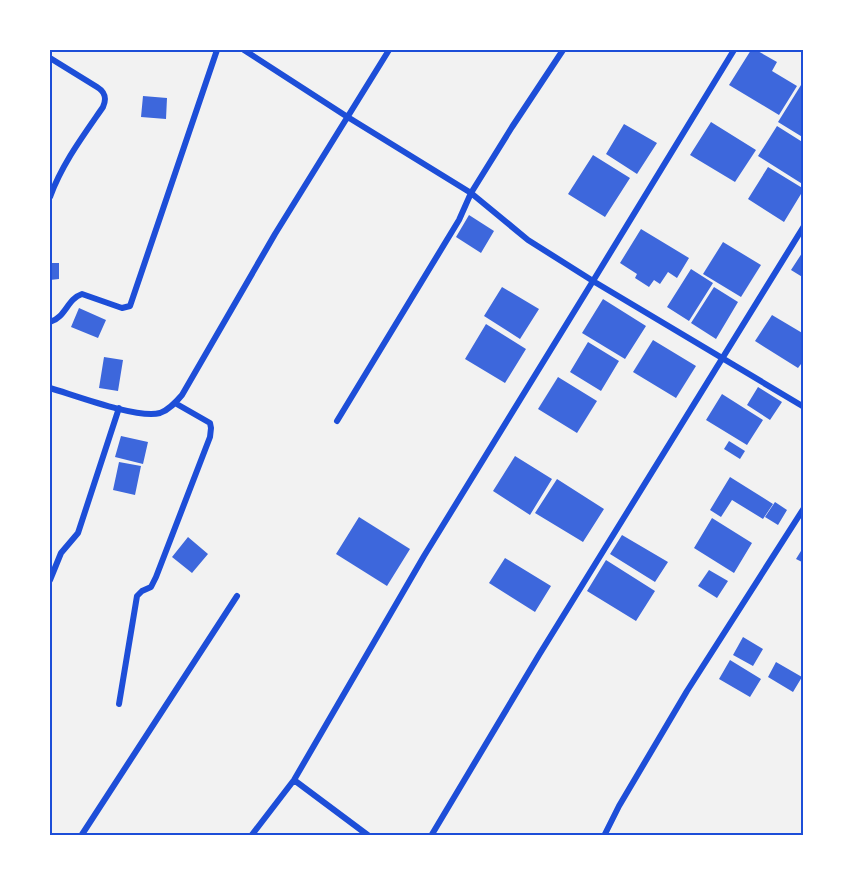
<svg xmlns="http://www.w3.org/2000/svg" width="853" height="885" viewBox="0 0 853 885" font-family="Arial,sans-serif">
<style>
.building{fill:#3d67dc}
.lines{fill:none;stroke-linecap:round;stroke-linejoin:round}
.minor{stroke:#1d4ed8;stroke-width:6}
.neatline{fill:none;stroke:#1d4ed8;stroke-width:2}
</style>
<rect width="100%" height="100%" fill="#f2f2f2"/>
<path class="building" d="M751,50H756L777,62L772,71L797,86L779,115L729,85Z
M801,85L804,86V138L778,122Z
M143,96L167,98L166,119L141,117Z
M711,122L756,150L735,182L690,155Z
M624,124L657,143L637,174L606,154Z
M777,126L804,143V185L758,156Z
M593,155L630,178L605,217L568,194Z
M768,167L804,189L784,222L748,199Z
M469,215L494,231L481,253L456,237Z
M641,229L689,258L677,278L668,272L660,284L654,280L649,287L635,278L637,274L620,263Z
M723,242L761,265L741,297L703,274Z
M804,250V278L791,270Z
M50,263H59V279L50,280Z
M691,269L713,283L689,321L667,307Z
M502,287L539,309L520,339L484,316Z
M714,287L738,302L716,339L691,323Z
M603,299L646,326L625,359L582,333Z
M79,308L106,320L98,338L71,327Z
M772,315L804,334V360L798,368L755,341Z
M486,324L526,349L505,383L465,359Z
M653,340L696,366L676,398L633,372Z
M588,342L619,361L601,391L570,372Z
M104,357L123,360L118,391L99,388Z
M558,377L597,401L577,433L538,409Z
M758,387L782,402L770,420L747,405Z
M722,394L763,420L747,445L706,420Z
M121,436L148,442L143,464L115,457Z
M729,441L745,451L740,459L724,449Z
M515,456L552,479L530,515L493,491Z
M119,462L141,466L135,495L113,490Z
M730,477L773,504L763,519L732,500L721,517L710,510Z
M557,479L604,509L583,542L535,513Z
M775,502L787,510L778,525L765,517Z
M359,517L410,549L387,586L336,554Z
M712,518L752,543L734,573L694,548Z
M622,535L668,562L655,582L610,554Z
M188,537L208,554L192,573L172,557Z
M804,546V563L796,559Z
M505,558L551,586L535,612L489,583Z
M606,560L655,591L636,621L587,591Z
M709,570L728,581L717,598L698,586Z
M743,637L763,649L753,666L733,655Z
M730,660L761,679L750,697L719,679Z
M776,662L802,677L793,692L768,677Z"/>
<g class="lines">
<path class="minor" d="M244,50L346,116L471,193L459,220L337,421
M734,50L593,281L804,407
M50,58L97,87C105,92 107,98 103,107C83,136 62,164 50,197
M50,322C66,317 67,299 82,294L122,308L130,306L217,50
M50,388C74,395 137,419 160,413C169,410 176,402 182,395L275,234L389,50
M50,580L61,553L78,533L119,408
M119,704L137,596L142,591L151,587L156,577L210,437L211,428L210,423L175,403
M294,780L369,836
M81,836L237,596
M251,836L294,780L424,556L593,281L528,240L471,193L512,127L563,50
M431,836L539,655L804,226
M604,836L619,806L687,691L804,508"/>
</g>
<rect width="853" height="885" fill="none" stroke="#ffffff" stroke-width="102"/>
<rect x="51" y="51" width="751" height="783" class="neatline"/>
</svg>
